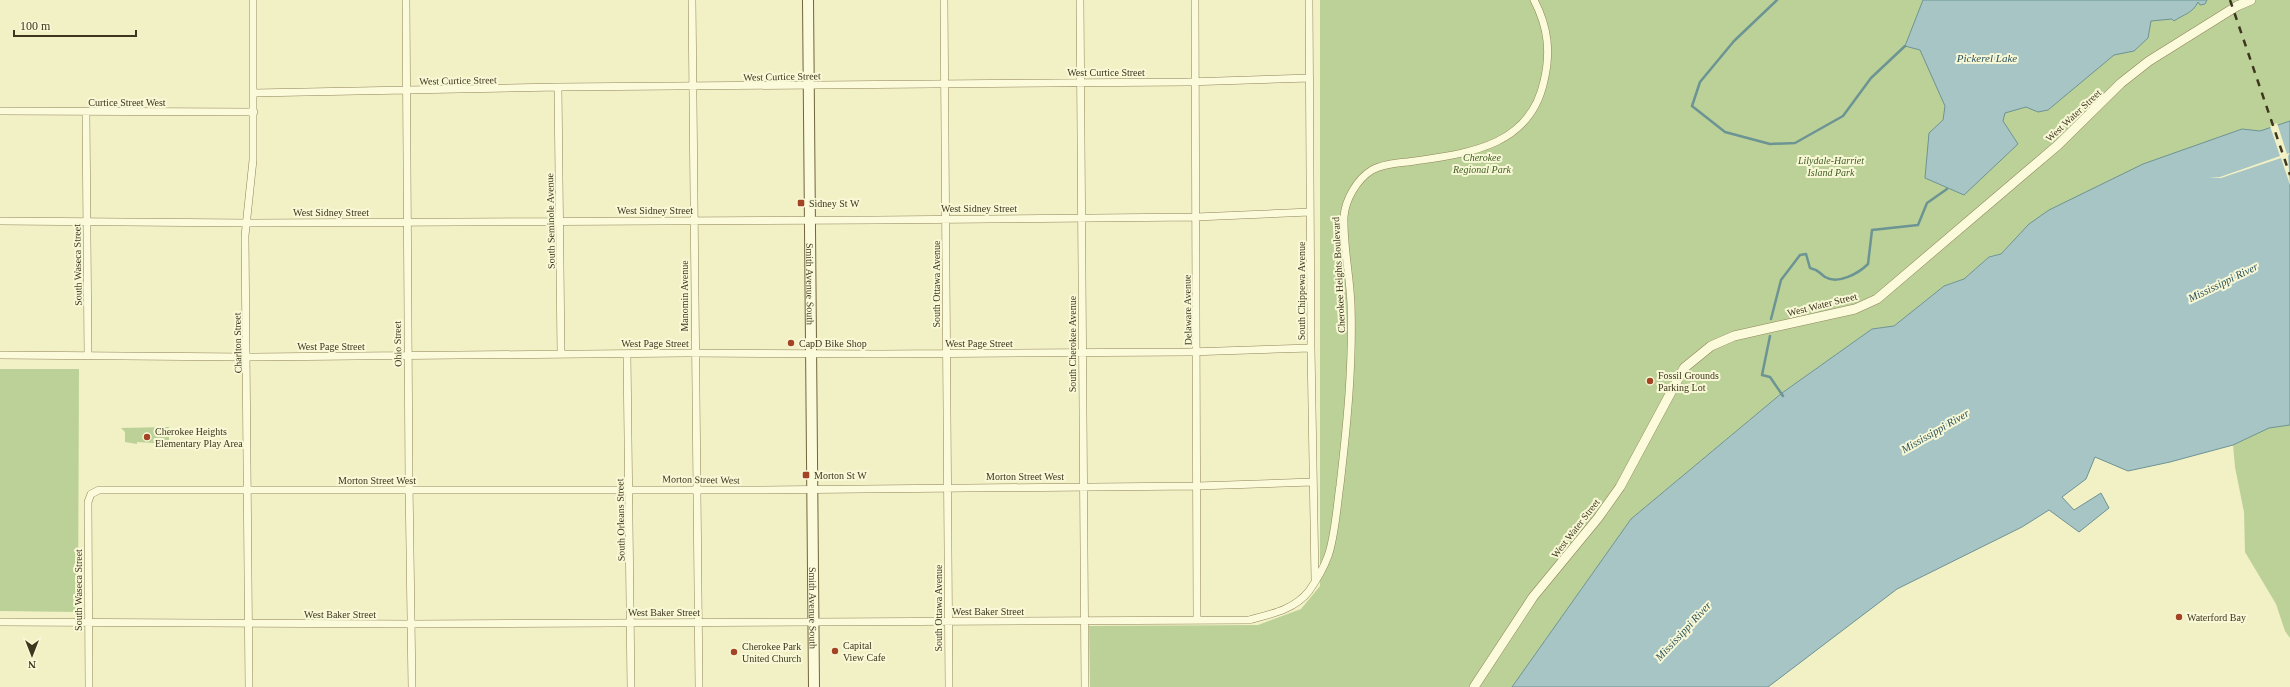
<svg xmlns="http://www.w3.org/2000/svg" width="2290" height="687" viewBox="0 0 2290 687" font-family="'Times New Roman',serif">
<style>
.green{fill:#bbd198}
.water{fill:#a7c5c4;stroke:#6d9494}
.pier{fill:#f2f0c5}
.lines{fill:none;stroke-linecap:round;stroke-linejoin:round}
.stream{stroke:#6d9494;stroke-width:2.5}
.minor-casing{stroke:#8f8459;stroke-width:8}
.tertiary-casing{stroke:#8f8459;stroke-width:10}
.secondary-casing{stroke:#71653c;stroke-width:12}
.minor{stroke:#fbfada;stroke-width:7}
.tertiary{stroke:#fbfada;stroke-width:9}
.secondary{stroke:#fbfada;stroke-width:10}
.rail{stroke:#3e361e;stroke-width:2.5;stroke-dasharray:7 7;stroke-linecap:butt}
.poi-dot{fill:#a34524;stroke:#f8f8d6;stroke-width:1.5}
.labels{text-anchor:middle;stroke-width:4;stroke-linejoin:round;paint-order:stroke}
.street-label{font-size:10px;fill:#3e361e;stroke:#f8f8d6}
.park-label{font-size:10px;font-style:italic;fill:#3e5c23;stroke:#f8f8d6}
.poi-label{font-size:10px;fill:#3e361e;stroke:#f8f8d6;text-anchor:start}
.water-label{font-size:11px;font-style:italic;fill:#2c545f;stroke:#f8f8d6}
</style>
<rect width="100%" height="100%" fill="#f2f0c5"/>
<path class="green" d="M1320,0H2290V121L2260,132L2242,129L2197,146L2029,225L2001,254L1989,257L1964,279L1944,286L1894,326L1872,329L1782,393L1631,519L1512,687H1090L1089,626L1258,625L1301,609L1320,586Z
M0,369H79L78,612L0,611Z
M2290,425V638L2285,631L2276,604L2245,552L2244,512L2235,467L2233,445L2269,428Z
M169,427V444L137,442V444L125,442V432L121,428Z"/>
<path class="water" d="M1923,0H2207L2205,4L2200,5L2198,2C2192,14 2184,14 2174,21L2172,19L2151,21L2148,38L2134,51L2114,55L2048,110L2038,112L2026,107L2005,113L2003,121L2018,144L1964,195L1925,178L1929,133L1943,120L1945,106L1920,50L1905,46Z
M2290,121V425L2269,428L2233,445L2170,462L2128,471L2095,457L2086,479L2062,497L2074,510L2101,493L2109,508L2079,532L2049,510L2022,527L1897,589L1768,687H1512L1631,519L1782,393L1872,329L1894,326L1944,286L1964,279L1989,257L2001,254L2029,224L2049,210L2143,164L2242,129L2260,131Z"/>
<path class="pier" d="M2277,123L2287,154L2290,153L2288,156L2290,185L2281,158L2221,178H2209L2220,177L2280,156L2270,126Z"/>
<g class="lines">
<path class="stream" d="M1777,0L1734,41L1700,82L1692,106L1725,132L1770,144L1795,143L1843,116L1871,78L1905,46
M1771,319L1781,280L1800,255L1806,254L1810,268C1819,270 1818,272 1825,277C1838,285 1859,273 1868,264L1872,230L1918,225L1927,203L1947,189
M1770,336L1762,375L1770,377L1783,396"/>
<defs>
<path id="minor" d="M406,0L409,482L412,687
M692,0L699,687
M944,0L949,687
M1080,0L1085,687
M1195,0L1197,620
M1309,0L1311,348L1315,579
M558,87L561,354
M254,93L558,87L1187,82L1310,78
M0,111L254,112
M86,112L88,356
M0,221L248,223L877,220L1196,217L1310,212
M627,354L631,687
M0,355L248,357L687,353L881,354L1189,352L1311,348
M0,622L411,624L1249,620C1271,614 1294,610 1309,591C1316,581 1324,567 1328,556C1335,537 1337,505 1340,485C1347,425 1353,365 1351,305C1350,276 1343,245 1344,217C1345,200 1357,179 1372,170C1384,163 1402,163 1415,161C1470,153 1530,146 1544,81C1551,52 1548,27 1534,0
M89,687L88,502L91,494L99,490H755L1197,486L1312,482
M249,687L245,236L253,160V0"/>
<path id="tertiary" d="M1474,687L1533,597L1598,518L1620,487L1684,368L1711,346L1734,336L1855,309L1877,299L2058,145L2121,83L2149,61L2237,6L2251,0"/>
<g id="secondary">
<path id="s1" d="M808,0L814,687"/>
</g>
</defs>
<use href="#minor" class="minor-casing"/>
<use href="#tertiary" class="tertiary-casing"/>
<use href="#secondary" class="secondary-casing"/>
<use href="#minor" class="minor"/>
<use href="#tertiary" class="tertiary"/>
<use href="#secondary" class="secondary"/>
<path class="rail" d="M2230,0L2290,175"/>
</g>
<g class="poi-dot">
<rect x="797" y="199" width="8" height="8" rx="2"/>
<circle cx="791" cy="343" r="4"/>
<circle cx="1650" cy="381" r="4"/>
<circle cx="147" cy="437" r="4"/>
<rect x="802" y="471" width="8" height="8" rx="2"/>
<circle cx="2179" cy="617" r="4"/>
<circle cx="835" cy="651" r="4"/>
<circle cx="734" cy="652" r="4"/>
</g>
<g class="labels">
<g class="street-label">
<text x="1106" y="76">West Curtice Street</text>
<text transform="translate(782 76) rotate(-1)" y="4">West Curtice Street</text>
<text transform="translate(458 80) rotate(-1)" y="4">West Curtice Street</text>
<text x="127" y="106">Curtice Street West</text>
<text transform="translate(2073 115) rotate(-43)" y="4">West Water Street</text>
<text x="979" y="212">West Sidney Street</text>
<text x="655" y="214">West Sidney Street</text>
<text x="331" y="216">West Sidney Street</text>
<text transform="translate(550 221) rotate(-91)" y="4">South Seminole Avenue</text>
<text transform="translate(77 265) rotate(-91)" y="4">South Waseca Street</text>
<text transform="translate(1338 275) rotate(-93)" y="4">Cherokee Heights Boulevard</text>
<text dy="4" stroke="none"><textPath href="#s1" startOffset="284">Smith Avenue South</textPath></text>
<text transform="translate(936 284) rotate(-90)" y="4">South Ottawa Avenue</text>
<text transform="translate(1301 291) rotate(-90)" y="4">South Chippewa Avenue</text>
<text transform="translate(684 296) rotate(-90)" y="4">Manomin Avenue</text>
<text transform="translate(1822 304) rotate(-14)" y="4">West Water Street</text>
<text transform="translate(1187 310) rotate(-91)" y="4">Delaware Avenue</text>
<text transform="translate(237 343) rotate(-91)" y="4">Charlton Street</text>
<text x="655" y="347">West Page Street</text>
<text x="979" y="347">West Page Street</text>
<text transform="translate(397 344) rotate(-91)" y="4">Ohio Street</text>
<text transform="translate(1072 344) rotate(-90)" y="4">South Cherokee Avenue</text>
<text x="331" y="350">West Page Street</text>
<text x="1025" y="480">Morton Street West</text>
<text transform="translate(701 479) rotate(1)" y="4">Morton Street West</text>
<text x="377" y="484">Morton Street West</text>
<text transform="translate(620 520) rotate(-91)" y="4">South Orleans Street</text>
<text transform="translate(1575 528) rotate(-52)" y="4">West Water Street</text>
<text transform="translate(78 590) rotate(-90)" y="4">South Waseca Street</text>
<text dy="4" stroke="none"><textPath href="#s1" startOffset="608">Smith Avenue South</textPath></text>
<text transform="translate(938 608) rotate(-90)" y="4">South Ottawa Avenue</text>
<text x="988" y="615">West Baker Street</text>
<text x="664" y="616">West Baker Street</text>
<text x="340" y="618">West Baker Street</text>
</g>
<g class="park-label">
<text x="1482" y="161">Cherokee<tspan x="1482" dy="12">Regional Park</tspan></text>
<text x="1831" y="164">Lilydale-Harriet<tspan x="1831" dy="12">Island Park</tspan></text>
</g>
<g class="poi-label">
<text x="809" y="207">Sidney St W</text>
<text x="799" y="347">CapD Bike Shop</text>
<text x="1658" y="379">Fossil Grounds<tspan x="1658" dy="12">Parking Lot</tspan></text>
<text x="155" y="435">Cherokee Heights<tspan x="155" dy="12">Elementary Play Area</tspan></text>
<text x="814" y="479">Morton St W</text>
<text x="2187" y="621">Waterford Bay</text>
<text x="843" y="649">Capital<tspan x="843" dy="12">View Cafe</tspan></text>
<text x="742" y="650">Cherokee Park<tspan x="742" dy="12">United Church</tspan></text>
</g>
<g class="water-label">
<text x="1987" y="62">Pickerel Lake</text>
<text transform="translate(2223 282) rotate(-26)" y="4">Mississippi River</text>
<text transform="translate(1935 431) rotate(-30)" y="4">Mississippi River</text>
<text transform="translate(1683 631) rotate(-47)" y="4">Mississippi River</text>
</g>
</g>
<g transform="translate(32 655) rotate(180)" stroke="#f8f8d6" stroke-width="3" paint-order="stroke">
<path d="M0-3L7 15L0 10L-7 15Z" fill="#3e361e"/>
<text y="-6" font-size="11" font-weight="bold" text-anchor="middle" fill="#3e361e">N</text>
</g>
<path d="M14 30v6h122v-6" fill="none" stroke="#3e361e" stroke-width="2"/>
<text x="20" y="30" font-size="12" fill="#3e361e" stroke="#f8f8d6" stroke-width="3" paint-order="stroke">100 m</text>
</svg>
